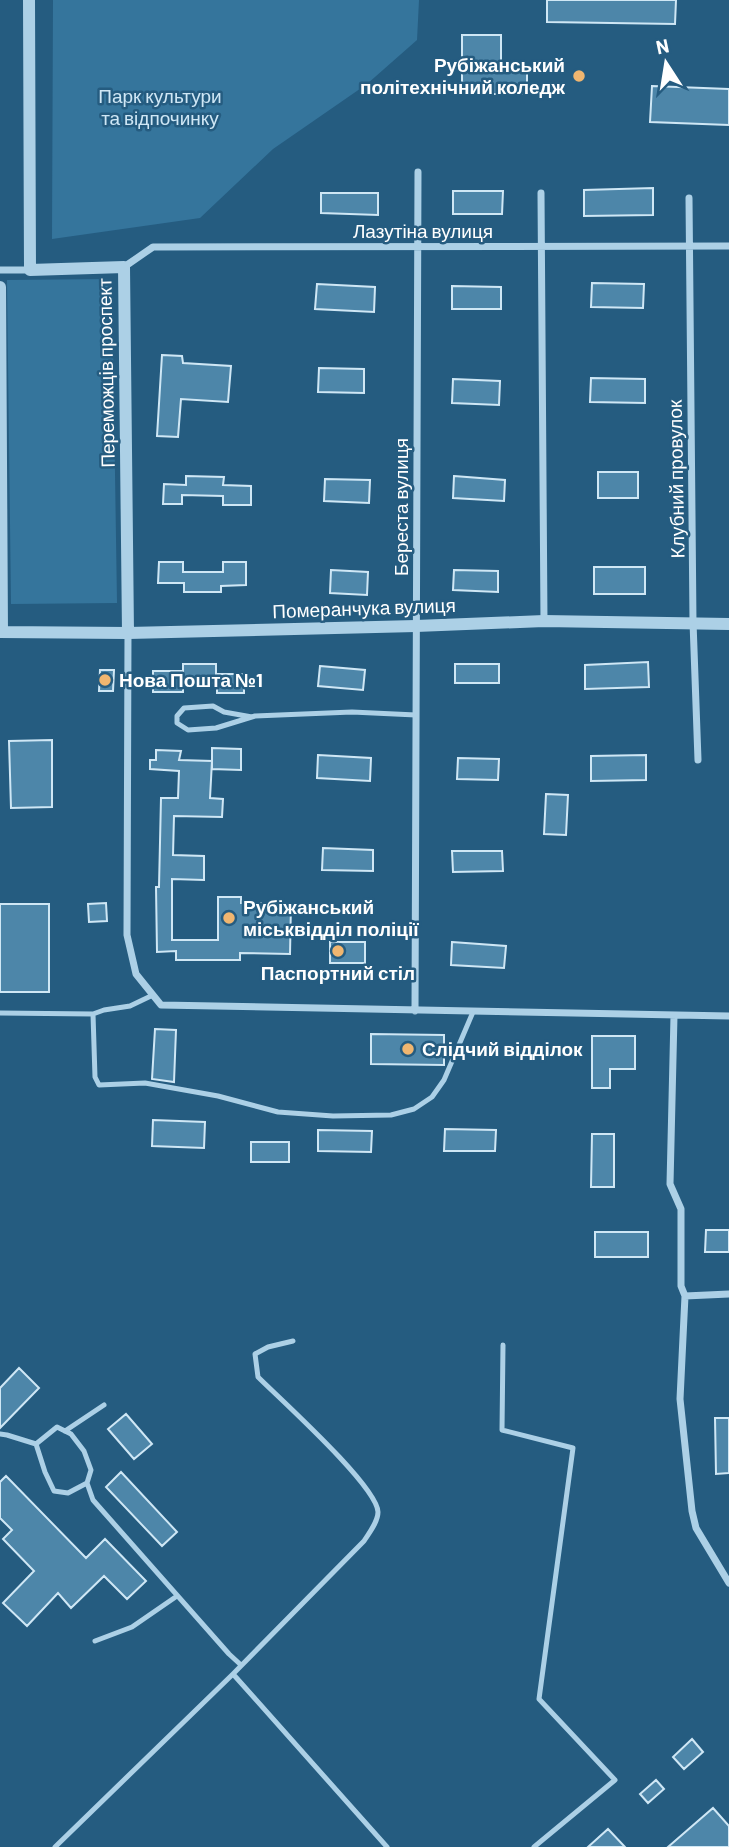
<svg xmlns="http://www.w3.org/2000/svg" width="729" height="1847" viewBox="0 0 729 1847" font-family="Barlow,sans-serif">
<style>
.green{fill:#35759c}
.building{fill:#4d86a9;stroke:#cfe7f5;stroke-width:2}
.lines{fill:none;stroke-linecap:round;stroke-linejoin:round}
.service{stroke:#acd0e6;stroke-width:5}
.minor{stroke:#acd0e6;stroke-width:7}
.tertiary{stroke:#acd0e6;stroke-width:12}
.poi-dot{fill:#f0b670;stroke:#255c80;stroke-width:2.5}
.labels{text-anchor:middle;stroke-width:5;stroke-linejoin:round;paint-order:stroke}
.poi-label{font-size:19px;font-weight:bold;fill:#fff;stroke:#255c80;text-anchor:start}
.park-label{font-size:19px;fill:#cfe7f5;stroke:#255c80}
.street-label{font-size:19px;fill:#fff;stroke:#255c80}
</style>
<rect width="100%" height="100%" fill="#255c80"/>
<path class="green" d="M53,0H419L417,40L367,84L273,149L200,218L52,239Z
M112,279L117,603L11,604L7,280Z"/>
<path class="building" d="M547,0H676L675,24L547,22Z
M462,35H501V67H527V94H462Z
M652,86L729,89V125L650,122Z
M653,188V215L584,216V190Z
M453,191H503L502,214H453Z
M321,193H378V215L321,213Z
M592,283L644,284L643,308L591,307Z
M317,284L375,287L374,312L315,309Z
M452,286L501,287V309H452Z
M162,355L182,356L183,363L231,366L228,402L181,399L178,437L157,436Z
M319,368L364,369V393L318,392Z
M591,378L645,379V403L590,402Z
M453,379L500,381L499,405L452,403Z
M598,472H638V498H598Z
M186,476L224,477L223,485L251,486V505H223V496L182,495V504H163L164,484L186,485Z
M454,476L505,480L504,501L453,498Z
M325,479L370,480L369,503L324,501Z
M159,562H183V572H223V562H246V585L221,586V592H184V583H158Z
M594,567H645V594H594Z
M331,570L368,572L367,595L330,593Z
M454,570L498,571V592L453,590Z
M648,662L649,687L585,689V665Z
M183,664H216V674H244V693H217V683H183V692H153V671H183Z
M455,664H499V683H455Z
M320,666L365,670L363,690L318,686Z
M100,670H114L113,691H99Z
M52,740V807L11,808L9,741Z
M212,748L241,749V770L212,769Z
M156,750L181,751L179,760L212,761L210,798L223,799L222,817L174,816L173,855L204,856V880L172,879V940H218V897H241V903L291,904L290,954L240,953V960H176V951L157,952L156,887H159L161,798H178L179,771L150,769V760H156Z
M318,755L371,758L370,781L317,778Z
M646,755V780L591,781V756Z
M458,758L499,759L498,780L457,779Z
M546,794L568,795L566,835L544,834Z
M323,848L373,850V871L322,870Z
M452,851H502L503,871L453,872Z
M106,903L107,921L89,922L88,904Z
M0,904H49V992H0Z
M330,942H365V963H330Z
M452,942L506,946L504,968L451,965Z
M155,1029L176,1030L174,1082L152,1079Z
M371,1034L444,1035V1065L371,1064Z
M592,1036H635V1069H610V1088H592Z
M153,1120L205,1122L204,1148L152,1146Z
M445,1129L496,1130L495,1151H444Z
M318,1130L372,1131L371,1152L318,1151Z
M592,1134H614V1187H591Z
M251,1142H289V1162H251Z
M706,1230H729V1252H705Z
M595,1232H648V1257H595Z
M19,1368L39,1388L0,1428V1388Z
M126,1414L152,1444L134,1459L108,1429Z
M715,1418H729V1473L716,1474Z
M121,1472L177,1532L162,1546L106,1487Z
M6,1476L86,1558L105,1539L146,1581L127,1599L104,1576L71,1608L58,1593L27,1626L3,1603L34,1571L3,1539L12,1530L0,1518V1482Z
M692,1739L703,1752L684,1769L673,1757Z
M656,1780L664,1789L648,1803L640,1794Z
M713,1808L729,1826V1847H668Z
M608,1829L625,1847H588Z"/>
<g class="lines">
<path class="service" d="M252,717L224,712L213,706L184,708L177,716V723L188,730L216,728L255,716L352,712L416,715
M153,995L130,1006L104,1010L93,1014L95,1077L99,1085L145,1083L218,1096L278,1112L333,1116L391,1115L414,1109L432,1097L444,1080L473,1012
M0,1013L93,1014
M503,1345L502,1430L573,1448L539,1699L615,1780L534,1847
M57,1427L71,1434L84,1451L91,1470L87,1483L68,1493L54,1491L45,1472L36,1444Z
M65,1431L104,1405
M0,1434L7,1435L36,1444
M87,1483L93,1500L229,1654L241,1665
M95,1641L132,1627L177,1596
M233,1674L387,1847
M55,1847L233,1674L364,1541C369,1533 378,1522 378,1512C377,1486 280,1399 258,1377L255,1354L268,1347L293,1341"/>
<path class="minor" d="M541,193L544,621
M689,198L693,622L698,760
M124,267L153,247L729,246
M0,270H30
M128,633L127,935L136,974L161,1005L729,1016
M415,1011L418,172
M674,1016L670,1184L681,1209V1286L685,1296L729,1294
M685,1296L680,1399L692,1511L696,1528L729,1583"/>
<path class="tertiary" d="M29,0L30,270L124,267L128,633
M0,287L2,632
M0,632L128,633L416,626L544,621L729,624"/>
</g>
<g class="poi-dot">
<circle cx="579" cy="76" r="7"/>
<circle cx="105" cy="680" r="7"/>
<circle cx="229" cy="918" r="7"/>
<circle cx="338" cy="951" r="7"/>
<circle cx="408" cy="1049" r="7"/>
</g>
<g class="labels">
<g class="poi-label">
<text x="565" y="72" text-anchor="end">Рубіжанський<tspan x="565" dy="22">політехнічний коледж</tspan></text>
<text x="119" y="687">Нова Пошта №1</text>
<text x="243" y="914">Рубіжанський<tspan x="243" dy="22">міськвідділ поліції</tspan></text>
<text x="338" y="980" text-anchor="middle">Паспортний стіл</text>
<text x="422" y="1056">Слідчий відділок</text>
</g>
<g class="park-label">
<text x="160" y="103">Парк культури<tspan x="160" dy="22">та відпочинку</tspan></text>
</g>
<g class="street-label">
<text x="423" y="238">Лазутіна вулиця</text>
<text transform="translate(106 373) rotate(-91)" y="7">Переможців проспект</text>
<text transform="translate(676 479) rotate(-91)" y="7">Клубний провулок</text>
<text transform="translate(401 507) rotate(-90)" y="7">Береста вулиця</text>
<text transform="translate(364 608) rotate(-2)" y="7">Померанчука вулиця</text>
</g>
</g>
<g transform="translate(666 63) rotate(348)" stroke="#255c80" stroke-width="5" paint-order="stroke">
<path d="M0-5L12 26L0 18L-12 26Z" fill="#ffffff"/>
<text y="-10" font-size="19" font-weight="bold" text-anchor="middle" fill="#ffffff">N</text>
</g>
</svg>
